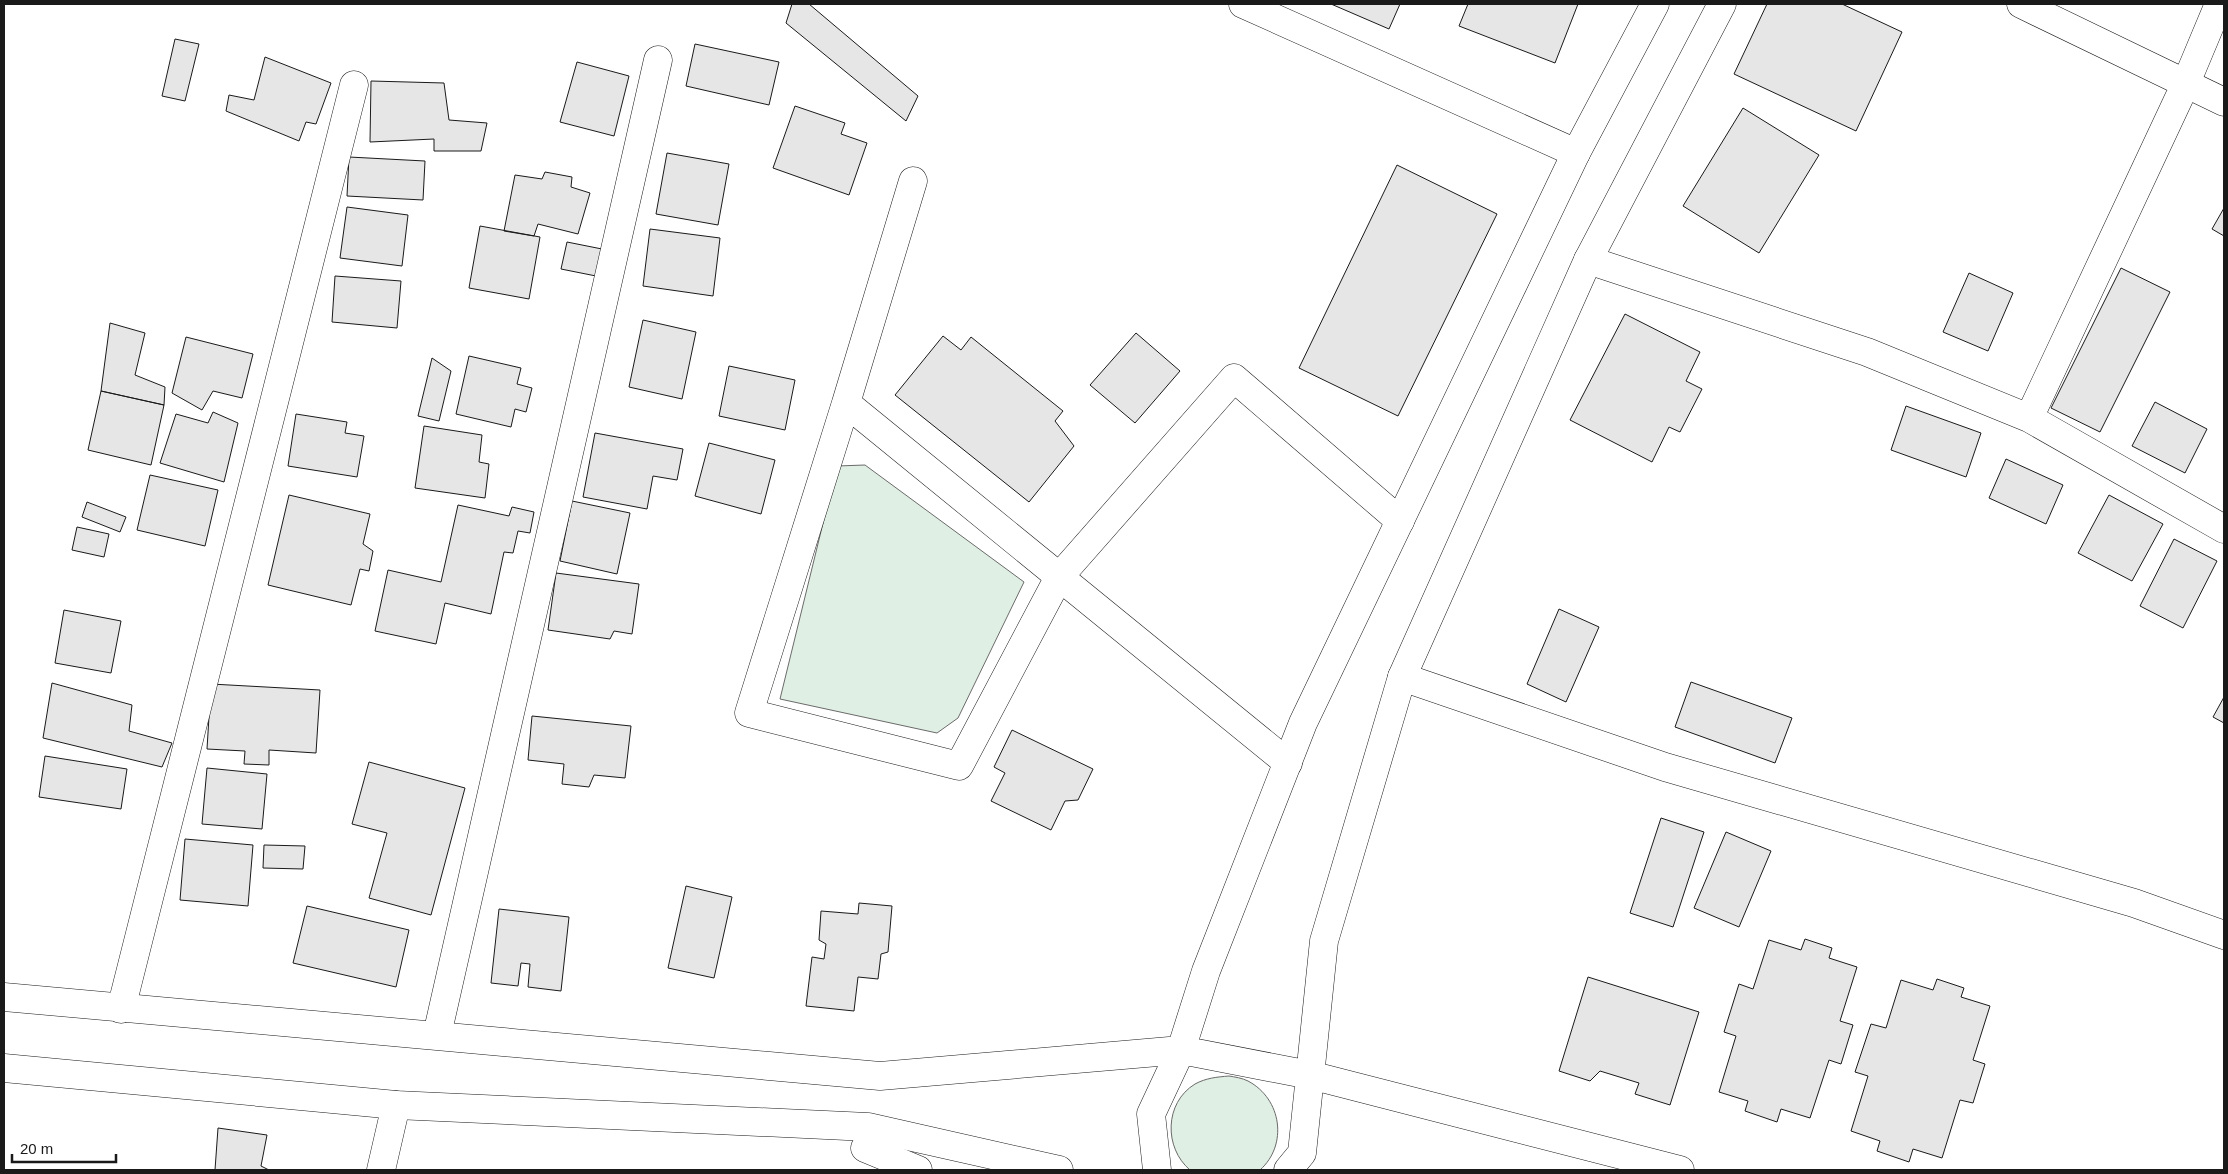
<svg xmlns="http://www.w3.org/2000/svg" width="2228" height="1174" viewBox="0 0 2228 1174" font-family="Arial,sans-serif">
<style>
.green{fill:#e0efe3;stroke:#6a6a6a}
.building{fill:#e6e6e6;stroke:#1a1a1a}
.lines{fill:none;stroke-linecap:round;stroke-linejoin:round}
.minor-casing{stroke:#1a1a1a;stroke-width:29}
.major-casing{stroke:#1a1a1a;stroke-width:29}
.minor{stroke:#fff;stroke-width:28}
.major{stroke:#fff;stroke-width:28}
</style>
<rect width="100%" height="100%" fill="#fff"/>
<path class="green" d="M865,465L1024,582L958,718L937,733L780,699L837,466Z
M1229,1076C1235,1077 1242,1078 1248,1081C1282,1099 1288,1145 1260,1170H1190C1164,1148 1164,1103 1195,1084C1206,1078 1217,1077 1229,1076Z"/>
<path class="building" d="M792,4H809L918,96L906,121L786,23Z
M1331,4H1400L1389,29Z
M1468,4H1578L1555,63L1459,26Z
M1767,4H1842L1902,32L1856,131L1734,74Z
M175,39L199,44L185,101L162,96Z
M695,44L779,62L769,105L686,86Z
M265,57L331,83L316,124L306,122L299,141L226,111L229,95L254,100Z
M577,62L629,76L614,136L560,122Z
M371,81L444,83L449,120L487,123L481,151H434V139L370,142Z
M795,106L845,123L841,134L867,143L849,195L773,168Z
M1743,108L1819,155L1759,253L1683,206Z
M667,153L729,164L718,225L656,214Z
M349,157L425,161L423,200L347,196Z
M1397,165L1497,214L1398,416L1299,368Z
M545,172L572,177L571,187L590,193L578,234L538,224L534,236L504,231L515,175L542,179Z
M347,207L408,215L402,266L340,258Z
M2224,208V236L2212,229Z
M480,226L540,237L529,299L469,288Z
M650,229L720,238L713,296L643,286Z
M567,242L602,249L596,276L561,269Z
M2121,268L2170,292L2100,432L2051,408Z
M1969,273L2013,293L1988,351L1943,332Z
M335,276L401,281L397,328L332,322Z
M1625,314L1700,352L1686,381L1702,389L1680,432L1669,427L1652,462L1570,420Z
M643,320L696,332L682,399L629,387Z
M110,323L145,333L135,375L165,387L164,405L101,391Z
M1136,333L1180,371L1135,423L1090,385Z
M943,336L961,350L971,337L1063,411L1055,421L1074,446L1029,502L895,395Z
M186,337L253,354L242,398L213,391L202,410L172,393Z
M469,356L521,368L517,384L532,388L526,412L515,409L511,427L456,414Z
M432,358L451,371L439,421L418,416Z
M729,366L795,380L785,430L719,416Z
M101,391L164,405L151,465L88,450Z
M2155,402L2207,429L2185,473L2132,446Z
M1906,406L1981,433L1966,477L1891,450Z
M213,412L238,423L224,482L160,463L176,414L208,423Z
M296,414L347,422L345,433L364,436L357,477L288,466Z
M424,426L482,435L479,462L489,464L485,498L415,488Z
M595,433L683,449L677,480L653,476L647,509L583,497Z
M709,443L775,460L761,514L695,496Z
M2006,459L2063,485L2046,524L1989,498Z
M150,475L218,490L205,546L137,530Z
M289,495L370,514L363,544L373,551L369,571L360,569L351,605L268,585Z
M2109,495L2163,524L2132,581L2078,553Z
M572,501L630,513L617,574L560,561Z
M87,502L126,517L120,532L82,517Z
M458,505L509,516L512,507L534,512L530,533L518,531L513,553L504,552L491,614L445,603L436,644L375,631L388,570L441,582Z
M77,527L109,534L104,557L72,550Z
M2174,539L2217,561L2183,628L2140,606Z
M556,573L639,584L632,634L614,631L610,639L548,630Z
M1559,609L1599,627L1566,702L1527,684Z
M64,610L121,621L111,673L55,663Z
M1691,682L1792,718L1775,763L1675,727Z
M52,683L132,705L129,731L172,743L162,767L43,738Z
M211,684L320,690L316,753L269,750V765L244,764L245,751L207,749Z
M2224,697V723L2213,717Z
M532,716L631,726L625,778L594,775L589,787L562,784L564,764L528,760Z
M1012,730L1093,769L1078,800L1065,801L1051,830L991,801L1005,773L994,767Z
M45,756L127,769L121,809L39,797Z
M369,762L465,788L431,915L369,898L387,833L352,824Z
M207,768L267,774L262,829L202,824Z
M1661,818L1704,832L1673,927L1630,913Z
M1726,832L1771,851L1739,927L1694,908Z
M185,839L253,845L248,906L180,900Z
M264,845L305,846L303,869L263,868Z
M686,886L732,897L714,978L668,968Z
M859,903L892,906L888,952L881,954L878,979L858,977L854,1011L806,1006L812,957L824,959L826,944L819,940L821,911L858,914Z
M307,906L409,930L396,987L293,963Z
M499,909L569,917L561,991L528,987L530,964L521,963L518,986L491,983Z
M1805,939L1832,948L1829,958L1857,967L1840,1021L1853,1025L1841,1064L1829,1060L1810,1118L1781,1109L1777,1122L1745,1111L1748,1101L1719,1092L1736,1036L1724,1032L1739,984L1753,989L1769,940L1801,950Z
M1588,977L1699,1012L1670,1105L1635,1094L1639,1083L1600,1071L1590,1081L1559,1071Z
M1937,979L1964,988L1961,997L1990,1006L1973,1060L1985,1064L1973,1103L1960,1100L1942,1158L1913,1149L1909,1162L1877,1151L1880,1141L1851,1131L1868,1076L1855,1072L1871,1024L1886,1028L1901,980L1933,990Z
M218,1128L267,1135L261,1166L269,1170H215Z"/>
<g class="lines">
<defs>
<path id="minor" d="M1243,4L1576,153
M2021,4L2224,102
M913,181L846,403L1288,763
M1588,260L1867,352L2029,418L2224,529
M846,403L749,713L959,766L1059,577L1234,378L1400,521
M2029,418L2186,83L2219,4
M1402,677L1665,767L2134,903L2224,935
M121,1009L354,85
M437,1035L658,60
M865,1148L918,1170
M381,1170L396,1105"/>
<path id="major" d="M4,997L880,1076L1181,1050L1310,1075L1680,1170
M4,1068L396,1105L868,1127L1059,1170
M1157,1170L1151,1114L1181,1050L1206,971L1303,723L1576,153L1655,4
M1288,1170L1302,1153L1324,941L1402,677L1588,260L1722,4"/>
</defs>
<use href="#minor" class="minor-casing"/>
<use href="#major" class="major-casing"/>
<use href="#minor" class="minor"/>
<use href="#major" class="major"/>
</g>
<rect width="2228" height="1174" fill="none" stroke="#1a1a1a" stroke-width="10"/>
<path d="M12 1154v8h104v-8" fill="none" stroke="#1a1a1a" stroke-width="2.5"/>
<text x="20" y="1154" font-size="15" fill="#1a1a1a" stroke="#ffffff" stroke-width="4" paint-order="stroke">20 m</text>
</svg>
